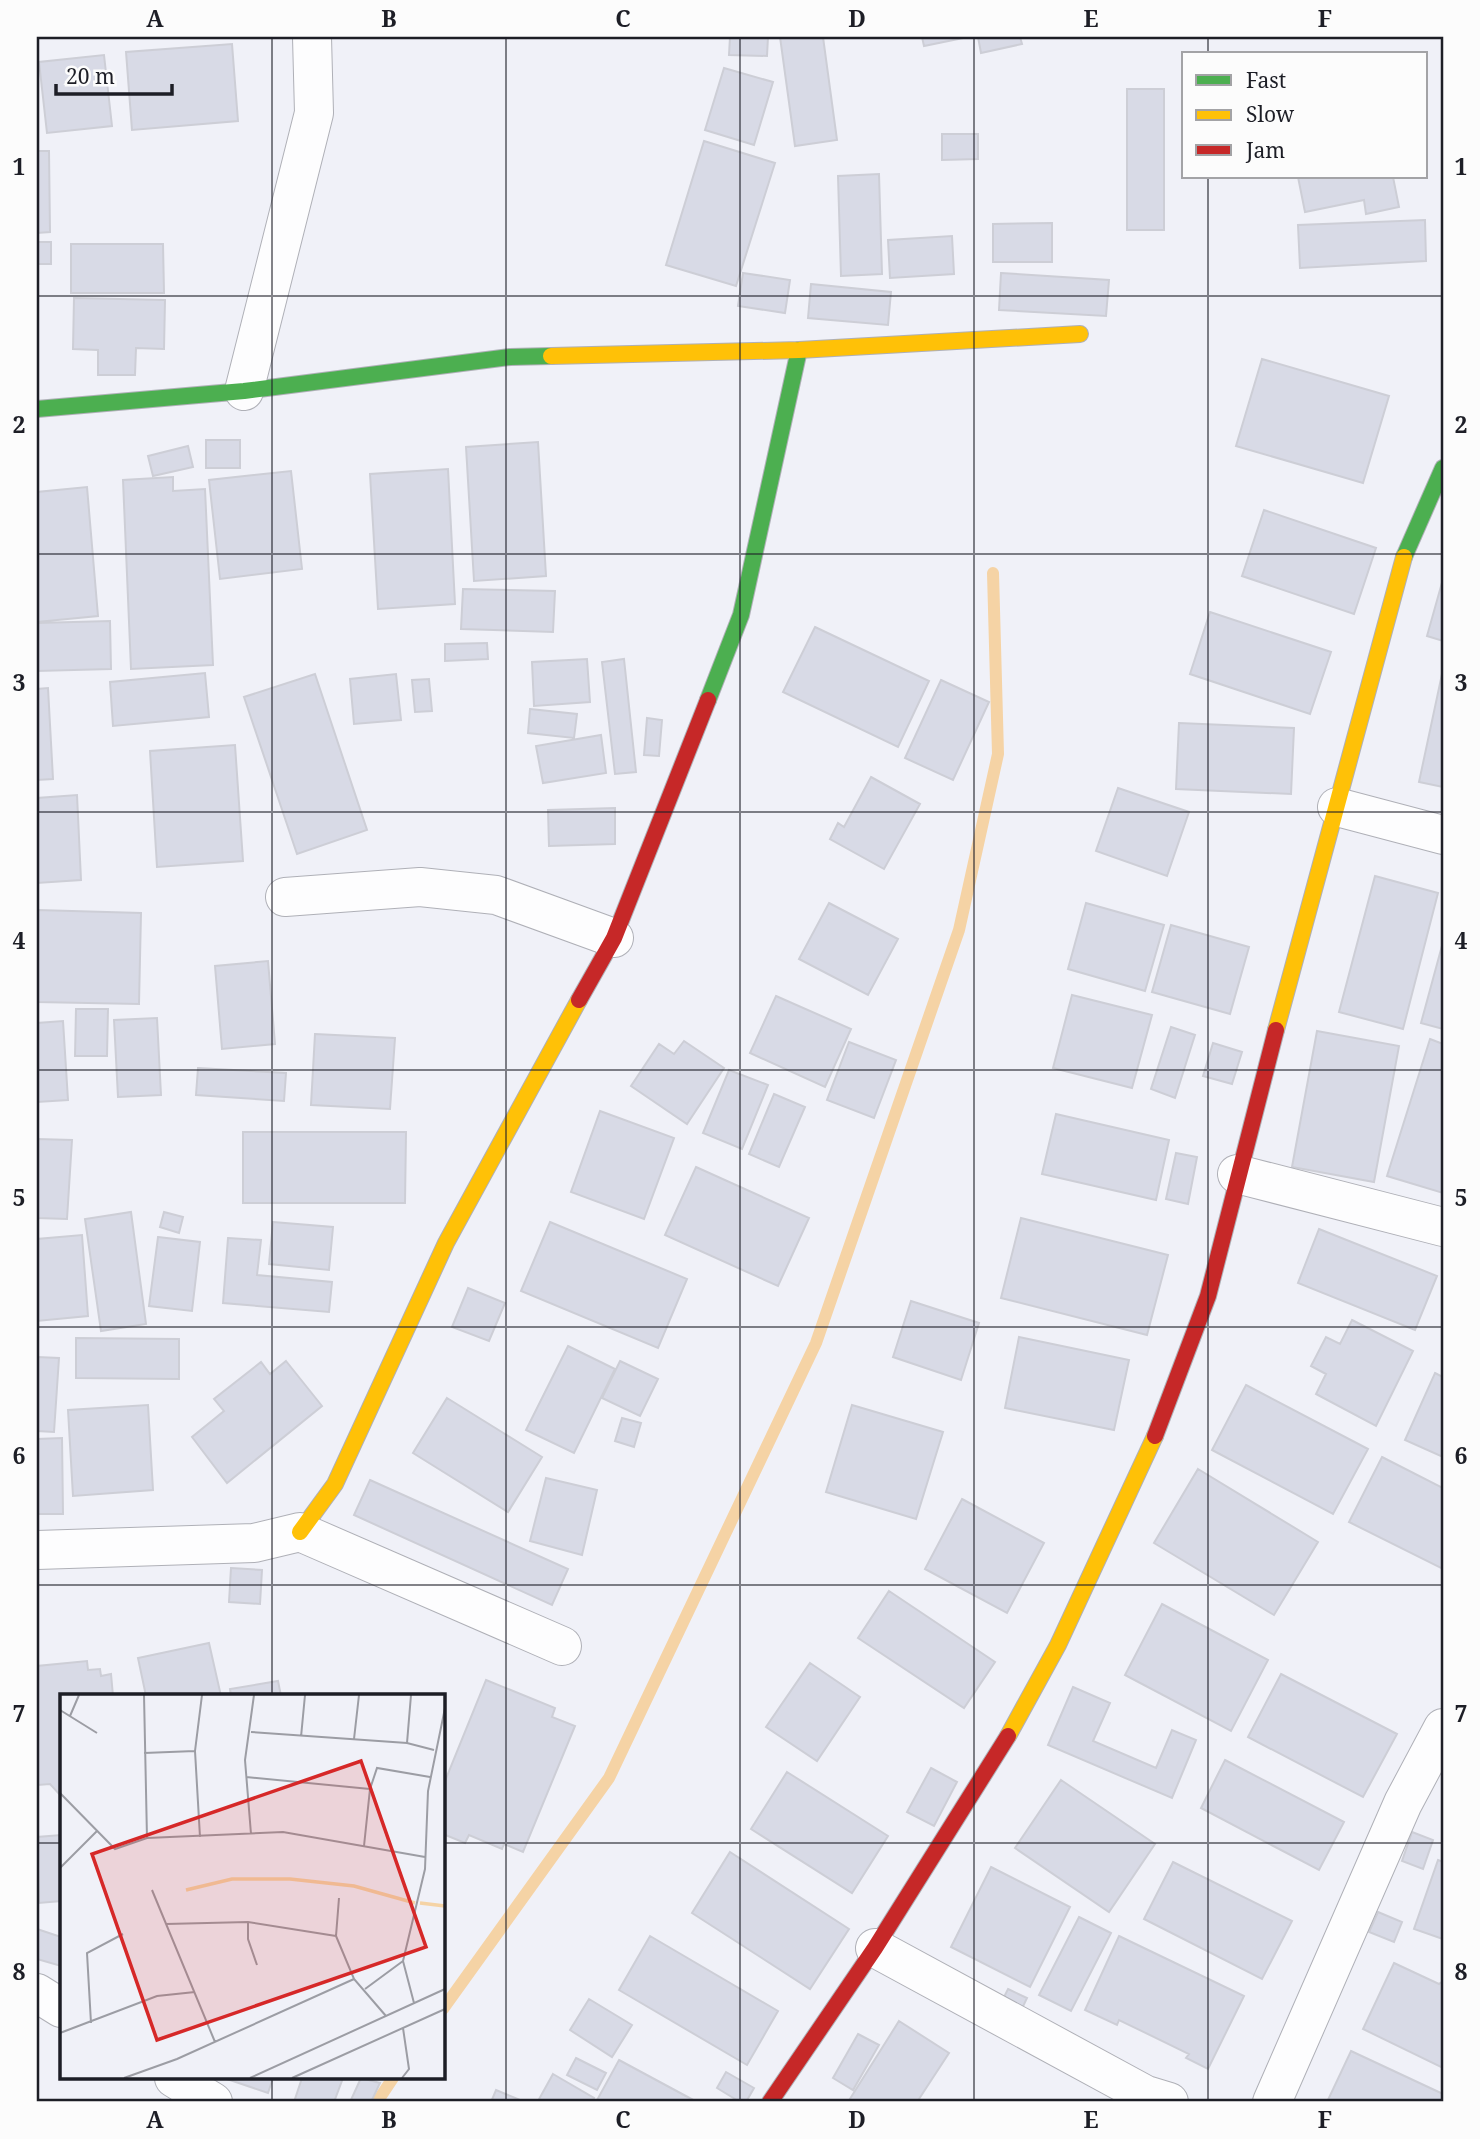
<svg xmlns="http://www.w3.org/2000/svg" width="1480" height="2139" viewBox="0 0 1480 2139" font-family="'Noto Serif',serif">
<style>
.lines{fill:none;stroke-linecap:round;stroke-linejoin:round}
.stream{stroke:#f5d3a5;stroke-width:12}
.building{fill:#d8dae6;stroke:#cdced6;stroke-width:2}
.street-casing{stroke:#afb0b7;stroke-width:40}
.fast-casing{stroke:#afb0b7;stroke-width:18}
.slow-casing{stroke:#afb0b7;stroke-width:18}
.jam-casing{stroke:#afb0b7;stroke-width:18}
.street{stroke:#fdfdfe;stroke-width:38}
.fast{stroke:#4caf50;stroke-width:16}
.slow{stroke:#ffc107;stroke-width:16}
.jam{stroke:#c62828;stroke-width:16}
.grid{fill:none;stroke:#1d1e26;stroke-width:2;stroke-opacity:0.55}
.inset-river{fill:none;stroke:#f5d3a5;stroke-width:3.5}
.inset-road{fill:none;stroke:#9c9da4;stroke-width:2}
.view{fill:#d62828;fill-opacity:0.15;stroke:#d62828;stroke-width:3.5}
.inset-edge{fill:none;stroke:#1d1e26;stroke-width:3.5}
.neatline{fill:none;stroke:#1d1e26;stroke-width:2.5}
.grid-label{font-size:23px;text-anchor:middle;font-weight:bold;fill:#1d1e26}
</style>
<rect width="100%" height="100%" fill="#f0f1f8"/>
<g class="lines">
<path class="stream" d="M443,2009L609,1778L816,1343L959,930L998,754L993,573
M377,2102L393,2078"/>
</g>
<path class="building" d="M730,37H768L767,56L729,55Z
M780,37H823L837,140L795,146Z
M922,37H968L924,46Z
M978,37H1020L1022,44L981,53Z
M232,44L238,121L132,130L126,52Z
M104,55L112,126L47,133L39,62Z
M724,68L773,82L754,145L705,130Z
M1127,89H1164V230H1127Z
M942,134H978V159L942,160Z
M704,141L775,163L736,286L666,265Z
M37,151H49L50,232L37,233Z
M879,174L882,274L841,276L838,176Z
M1298,177H1393L1399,207L1366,214L1364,200L1305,212Z
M1425,220L1426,261L1300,268L1298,225Z
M1052,223V262H993V224Z
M952,236L954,274L890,278L888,240Z
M37,242H51V264H37Z
M71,244H163L164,293H71Z
M743,273L790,280L785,313L738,306Z
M1001,273L1109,280L1106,316L999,310Z
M811,284L891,292L888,325L808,318Z
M74,298L165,300L164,349L136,348L135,375H98V350L73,349Z
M1262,359L1389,396L1363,483L1236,446Z
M206,440H240V468H206Z
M538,442L546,576L474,581L466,447Z
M188,446L193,467L153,476L148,456Z
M448,469L455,604L378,609L370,474Z
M291,471L302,569L220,579L209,480Z
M173,477V491L205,489L213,665L131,669L123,480Z
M87,487L98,616L37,622V492Z
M1264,510L1376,548L1354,614L1242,576Z
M1443,579V641L1427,636Z
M463,589L555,591L553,632L461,629Z
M1210,612L1331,652L1310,714L1190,674Z
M110,621L111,669L37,671V623Z
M815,627L929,681L898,747L783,692Z
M487,643L488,659L445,661V644Z
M587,659L590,702L534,706L532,662Z
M624,659L636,772L615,774L602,662Z
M205,673L209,717L113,726L110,682Z
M315,674L367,830L297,854L244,697Z
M396,674L401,720L354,724L350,679Z
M1442,674H1443V787L1419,782Z
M429,679L432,711L415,712L412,680Z
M941,680L989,702L953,780L905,758Z
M48,688L53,779L37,780V689Z
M530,709L577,714L574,738L528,733Z
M647,718L662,720L659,756L644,755Z
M1179,723L1294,728L1291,794L1176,789Z
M601,735L606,773L543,783L536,746Z
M235,745L243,861L157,867L150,751Z
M871,777L920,804L884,869L830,839L838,823L844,827Z
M1118,788L1189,812L1167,876L1096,851Z
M77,795L81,880L37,883V798Z
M615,808V844L549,846L548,810Z
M1375,876L1438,893L1403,1029L1339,1012Z
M829,903L898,939L868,995L799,959Z
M1086,903L1164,925L1145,991L1068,969Z
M37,910L141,913L139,1004L37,1002Z
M1171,925L1249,947L1230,1014L1152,992Z
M1443,942V1029L1421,1023Z
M268,961L275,1044L222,1049L215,966Z
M1072,995L1152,1015L1132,1088L1053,1068Z
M776,996L851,1029L825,1087L750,1053Z
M76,1009H108L107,1056H75Z
M157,1018L161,1095L118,1097L114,1020Z
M63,1021L68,1100L37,1102V1023Z
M1171,1027L1195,1035L1175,1098L1151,1089Z
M1317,1031L1399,1046L1374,1182L1292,1167Z
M315,1034L395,1038L390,1109L311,1105Z
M1430,1039L1443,1044V1193L1387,1176Z
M684,1041L724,1068L687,1124L631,1086L659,1044L674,1054Z
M849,1042L896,1060L874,1118L827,1100Z
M1213,1043L1242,1052L1232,1084L1203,1076Z
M198,1068L286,1073L284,1101L196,1095Z
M729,1070L768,1085L742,1149L703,1133Z
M774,1094L805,1107L779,1167L749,1154Z
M600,1111L674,1138L644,1219L571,1192Z
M1056,1114L1169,1140L1156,1200L1042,1174Z
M243,1132H406L405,1203H243Z
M37,1139L72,1140L67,1219L37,1218Z
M1176,1153L1197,1157L1188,1204L1166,1199Z
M696,1167L809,1218L778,1286L665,1235Z
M131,1212L146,1324L101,1331L85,1219Z
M164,1212L183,1217L179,1233L160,1227Z
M1021,1218L1168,1255L1147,1335L1001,1298Z
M273,1222L333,1227L329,1270L269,1264Z
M550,1222L687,1279L658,1348L521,1291Z
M1319,1229L1437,1276L1415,1330L1298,1283Z
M82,1235L88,1316L37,1321V1239Z
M158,1237L200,1242L192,1311L149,1306Z
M228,1238L261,1240L257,1275L332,1282L329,1312L223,1303Z
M468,1288L505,1303L489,1341L452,1327Z
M911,1301L979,1323L961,1380L893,1357Z
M1352,1320L1413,1351L1376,1426L1316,1394L1326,1374L1311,1366L1326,1337L1340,1344Z
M1019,1337L1129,1360L1114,1430L1005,1408Z
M76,1338L179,1339V1379L76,1378Z
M568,1346L615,1369L574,1453L526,1430Z
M37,1357L59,1358L54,1432L37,1431Z
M286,1361L322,1406L227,1483L192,1437L224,1411L214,1399L261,1362L270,1374Z
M620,1361L658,1379L640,1416L602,1398Z
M1435,1373L1443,1377V1457L1405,1440Z
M1246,1385L1368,1449L1333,1514L1212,1450Z
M447,1398L542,1457L508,1512L413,1453Z
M148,1405L153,1490L73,1496L68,1410Z
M852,1405L943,1432L916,1519L826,1492Z
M622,1418L641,1423L634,1447L615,1441Z
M62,1438L63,1514H37V1439Z
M1382,1457L1443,1488V1569L1349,1522Z
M1198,1469L1318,1542L1274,1615L1154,1543Z
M546,1478L597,1490L582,1555L530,1541Z
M370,1480L568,1569L552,1605L354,1515Z
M962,1499L1044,1543L1007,1613L925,1569Z
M231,1568L262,1570L260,1604L229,1602Z
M889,1591L995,1662L964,1708L858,1638Z
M1162,1604L1268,1660L1231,1731L1125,1675Z
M209,1643L221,1696H146L138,1658Z
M87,1661L88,1670L100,1669L101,1676L111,1674L113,1696H61V1796L50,1784L38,1785L37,1666Z
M810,1663L860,1697L817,1761L766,1727Z
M1281,1674L1397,1734L1363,1797L1248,1737Z
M486,1680L555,1708L552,1717L575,1726L523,1852L504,1844L502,1849L469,1835L465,1843L443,1834V1786Z
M278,1681L281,1696H231L230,1689Z
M1073,1687L1110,1703L1093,1741L1156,1768L1172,1730L1196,1740L1172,1798L1048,1745Z
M1225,1760L1344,1822L1319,1870L1201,1808Z
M931,1768L957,1782L934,1826L907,1812Z
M787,1772L888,1836L852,1893L751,1829Z
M1061,1780L1155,1844L1109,1912L1015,1848Z
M1412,1832L1433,1840L1423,1869L1402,1861Z
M61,1835V1901L39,1903L37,1837Z
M730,1852L849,1929L810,1989L692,1913Z
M1438,1860L1443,1862V1939L1414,1929Z
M1173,1862L1292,1921L1262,1979L1144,1919Z
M991,1867L1070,1907L1030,1987L951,1947Z
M1378,1912L1402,1922L1394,1942L1369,1932Z
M1079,1917L1111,1933L1071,2011L1039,1995Z
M37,1929L61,1937V1966L37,1959Z
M650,1936L778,2011L747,2065L619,1990Z
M1119,1936L1244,1996L1208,2069L1186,2058L1189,2054L1119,2020L1117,2025L1085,2010Z
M1394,1963L1439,1984L1443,1981V2068L1363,2029Z
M1008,1989L1027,1998L1019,2015L1000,2005Z
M589,1999L632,2025L612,2057L570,2030Z
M899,2021L949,2053L917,2102H848Z
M858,2034L879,2045L853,2090L833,2078Z
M1351,2051L1443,2094V2102H1327Z
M576,2058L606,2073L597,2090L567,2075Z
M619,2060L697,2102H596Z
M726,2072L754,2088L746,2102H740L717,2088Z
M553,2074L594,2098L592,2102L538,2101Z
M224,2078H273L268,2093Z
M302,2078H343L334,2102H294Z
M361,2078L380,2083L371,2102H350Z
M496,2090L525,2102H491Z"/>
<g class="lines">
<defs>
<path id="street" d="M244,391L314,113L312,37
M1337,807L1443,835
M285,897L420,887L496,895L614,938
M1237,1174L1443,1227
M37,1550L254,1543L300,1532L562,1646
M875,1948L1146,2095L1169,2102
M37,1993L61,2008
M174,2078L213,2102
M1272,2102L1403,1803L1443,1728"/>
<path id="fast" d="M37,409L244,391L510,357L551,356
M1404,557L1443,468
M708,700L741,615L799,350"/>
<path id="slow" d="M551,356L799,350L1080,334
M1276,1030L1404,557
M300,1532L335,1484L446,1243L579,1000
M1008,1736L1058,1645L1155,1436"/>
<path id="jam" d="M579,1000L614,938L708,700
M1155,1436L1208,1296L1276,1030
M770,2102L875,1948L1008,1736"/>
</defs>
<use href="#street" class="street-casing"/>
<use href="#fast" class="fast-casing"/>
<use href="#slow" class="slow-casing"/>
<use href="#jam" class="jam-casing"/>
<use href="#street" class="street"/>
<use href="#fast" class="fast"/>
<use href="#slow" class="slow"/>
<use href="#jam" class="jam"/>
</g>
<path class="grid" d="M272,37V1696M506,37V2102M740,37V2102M974,37V2102M1208,37V54M1208,177V2102M37,296H1443M37,554H1443M37,812H1443M37,1070H1443M37,1327H1443M37,1585H1443M37,1843H61M443,1843H1443M272,2078V2102"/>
<g transform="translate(60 1694)">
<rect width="385" height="385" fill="#f0f1f8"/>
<path class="inset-river" d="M126,196L172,185H230L294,192L355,209M360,209L385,212"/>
<path class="inset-road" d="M84,1L87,144M0,16L37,39M10,22L19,1M191,38L347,49L374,56M241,43L245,1M294,45L299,1M347,49L351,1M84,59L135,57M186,83L310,95M0,99L55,155L87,144L223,138L365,163M191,140L185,66L194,1M140,143L135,57L142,1M304,152L310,95L317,74L370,83M0,174L37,137M92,196L155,348M279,204L276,242L294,285L326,322M188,228V245L197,271M106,230L188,228L276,242M305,295L343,267M354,309L343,267L365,175L368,97L385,14M31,329L27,259L63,240M0,339L97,302L135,298M64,384L117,365L294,285M190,384L385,295M232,384L385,315M342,384L349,375L343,334"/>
<path class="view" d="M301,67L366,253L97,346L32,160Z"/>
<rect width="385" height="385" class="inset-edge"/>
</g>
<rect width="1480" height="2139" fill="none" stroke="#fcfcfc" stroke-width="77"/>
<rect x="1182" y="52" width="245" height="126" fill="#fcfcfc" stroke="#a3a3a6" stroke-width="2"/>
<rect x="1196" y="75" width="35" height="10" fill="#4caf50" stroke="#a3a3a6" stroke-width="2"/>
<text x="1246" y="88" font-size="21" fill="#1d1e26">Fast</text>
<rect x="1196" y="110" width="35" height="10" fill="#ffc107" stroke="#a3a3a6" stroke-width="2"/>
<text x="1246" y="122" font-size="21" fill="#1d1e26">Slow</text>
<rect x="1196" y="145" width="35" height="10" fill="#c62828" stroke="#a3a3a6" stroke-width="2"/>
<text x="1246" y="158" font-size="21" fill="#1d1e26">Jam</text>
<path d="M56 84v10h116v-10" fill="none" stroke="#1d1e26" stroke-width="3.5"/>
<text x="66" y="84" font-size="21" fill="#1d1e26" stroke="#fcfcfc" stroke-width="5" paint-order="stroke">20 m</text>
<rect x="38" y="38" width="1404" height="2062" class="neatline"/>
<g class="grid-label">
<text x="155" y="27">A</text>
<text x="389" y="27">B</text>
<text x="623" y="27">C</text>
<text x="857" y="27">D</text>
<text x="1091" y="27">E</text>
<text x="1325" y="27">F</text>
<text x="19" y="175">1</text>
<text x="1461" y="175">1</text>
<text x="19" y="433">2</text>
<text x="1461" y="433">2</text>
<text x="19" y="691">3</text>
<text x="1461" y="691">3</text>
<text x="19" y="949">4</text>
<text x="1461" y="949">4</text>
<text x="19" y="1206">5</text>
<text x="1461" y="1206">5</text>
<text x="19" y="1464">6</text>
<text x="1461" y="1464">6</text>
<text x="19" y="1722">7</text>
<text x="1461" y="1722">7</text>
<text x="19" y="1980">8</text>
<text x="1461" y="1980">8</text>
<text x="155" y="2128">A</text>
<text x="389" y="2128">B</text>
<text x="623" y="2128">C</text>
<text x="857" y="2128">D</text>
<text x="1091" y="2128">E</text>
<text x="1325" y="2128">F</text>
</g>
</svg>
